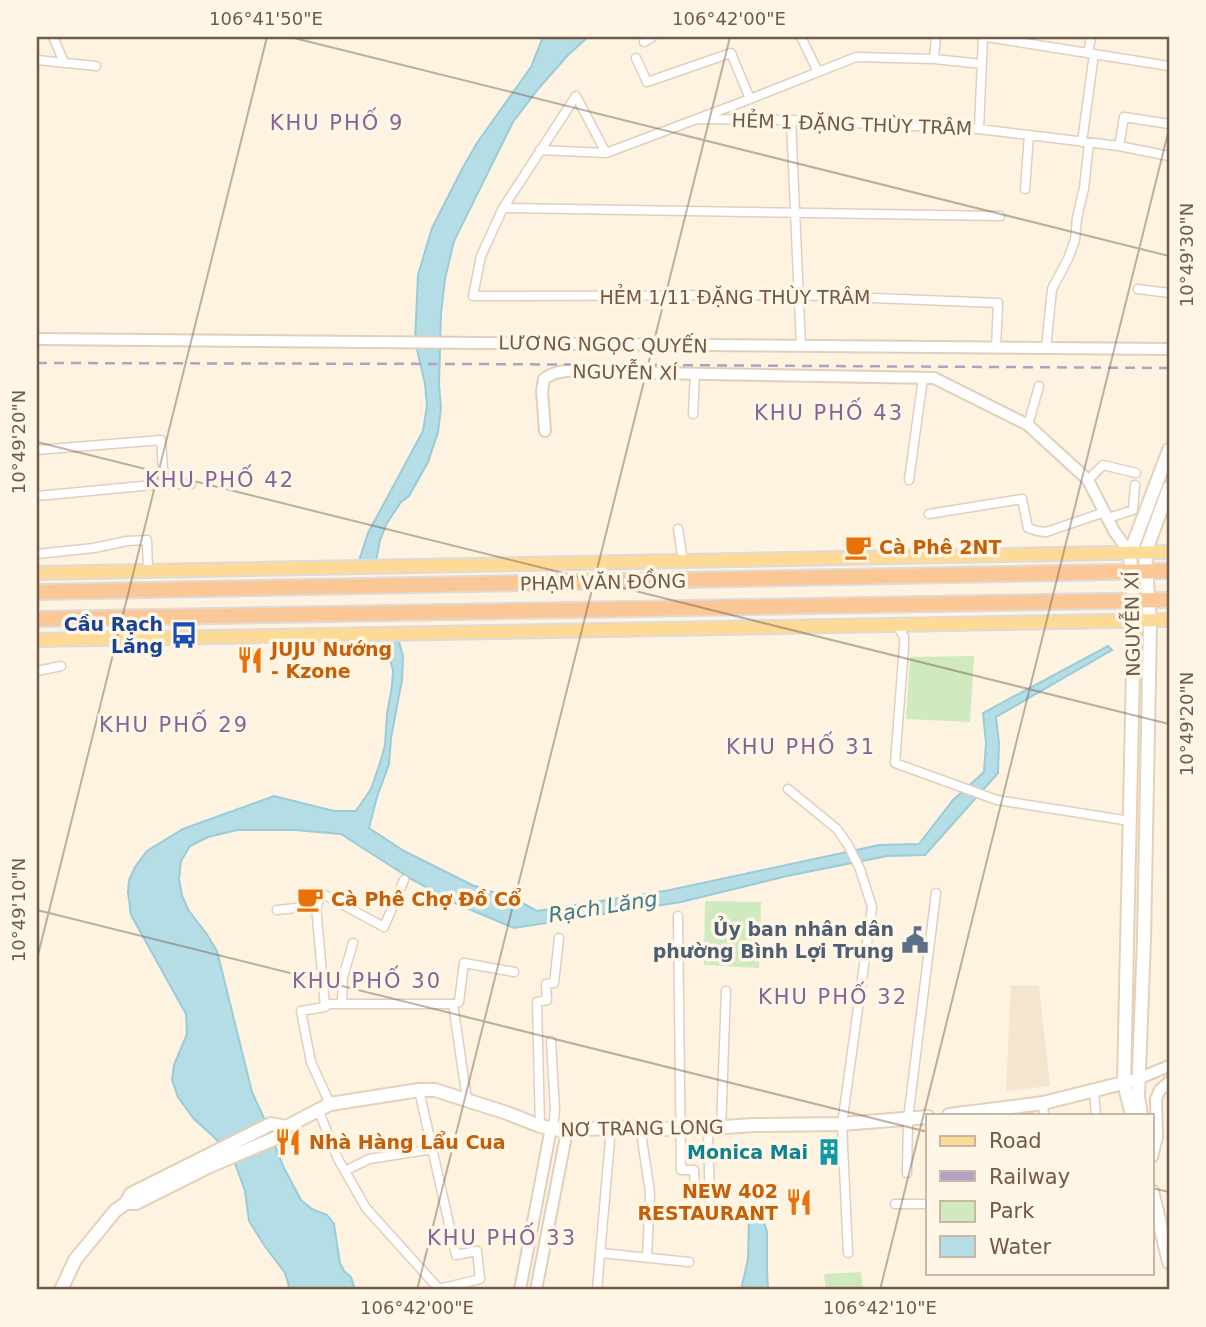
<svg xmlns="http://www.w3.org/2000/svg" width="1206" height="1327" viewBox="0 0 1206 1327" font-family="'DejaVu Sans',sans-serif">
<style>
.residential{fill:#f4e5ce}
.green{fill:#ceeabe}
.water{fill:#b4dde6;stroke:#9accd8;stroke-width:2}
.pier{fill:#fdf3e0}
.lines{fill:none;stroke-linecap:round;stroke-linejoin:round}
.minor-casing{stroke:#e1cfbc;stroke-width:11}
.tertiary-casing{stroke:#e1cfbc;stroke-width:14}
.secondary-casing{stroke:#e6d0ba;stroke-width:16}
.primary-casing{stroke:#e0dad7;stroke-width:16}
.trunk-casing{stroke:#e0dad7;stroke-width:18}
.minor{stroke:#fff;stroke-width:8}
.tertiary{stroke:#fff;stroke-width:10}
.secondary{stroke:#fff;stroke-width:12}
.primary{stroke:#fddb96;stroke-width:12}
.trunk{stroke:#fbc796;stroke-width:14}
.rail{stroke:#b59fc5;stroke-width:2.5;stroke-dasharray:10 7;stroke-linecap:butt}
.ticks{fill:none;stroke:#735947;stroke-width:2;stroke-opacity:0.45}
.labels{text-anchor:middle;stroke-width:7;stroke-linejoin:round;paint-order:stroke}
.street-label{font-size:19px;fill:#735947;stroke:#fff6e6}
.food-label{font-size:19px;font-weight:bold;fill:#c56008;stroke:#fff6e6;text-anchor:start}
.transit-label{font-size:19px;font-weight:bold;fill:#164399;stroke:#fff6e6;text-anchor:end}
.service-label{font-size:19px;font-weight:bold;fill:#4e5e75;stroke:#fff6e6;text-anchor:end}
.culture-label{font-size:19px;font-weight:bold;fill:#0d838f;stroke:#fff6e6;text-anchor:end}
.neighbourhood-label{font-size:21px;letter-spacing:2px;fill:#886297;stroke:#fff6e6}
.water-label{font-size:21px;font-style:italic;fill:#417988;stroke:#fff6e6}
.neatline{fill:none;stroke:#735947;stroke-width:2.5}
.ticks-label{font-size:18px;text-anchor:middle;fill:#735947}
</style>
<rect width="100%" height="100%" fill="#fdf3e0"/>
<path class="residential" d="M1011,985L1039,986L1050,1086L1006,1091Z"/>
<path class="green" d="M974,656L970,722L906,719L910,657Z
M705,901L761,902L759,968L704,965Z
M861,1272L863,1290H826L824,1274Z"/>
<path class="water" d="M543,37H588L568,55L539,88L513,122L454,241L445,279L441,314L439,385L441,407L438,432L428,462L409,496L401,502L387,523L380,540L376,561L403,656L402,680L391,738L389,764L377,797L369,828L404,851L472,885L517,900L537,911L670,890L879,845L919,844L953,800L984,772L986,743L983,713L1108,646L1112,650L996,717L999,743L998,773L925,855L887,856L787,876L681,902L514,928L457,904L411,879L341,834L295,830H237L208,837L190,846L181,861L179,879L182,896L189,911L206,933L217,951L252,1092L263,1116L284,1168L301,1200L312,1209L327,1215L334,1224L340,1263L344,1271L351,1277L355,1290H290L285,1273L264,1245L249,1221L245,1191L233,1158L214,1137L194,1119L178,1097L172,1080L174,1065L187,1034L186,1014L131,915L128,892L129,880L135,867L147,851L183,829L274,796L334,811H356L371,789L380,763L385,745L387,714L392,686L393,670L359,561L368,533L423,431L427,406L425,384L415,341L418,275L432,228L461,171L477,143L531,67Z
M752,1214L762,1216L767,1232V1268L768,1290H741L748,1259L749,1217Z"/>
<path class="pier" d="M380,561L403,638H380L356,562Z"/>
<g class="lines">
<defs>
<path id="minor" d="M53,37L64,62
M801,37L818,72
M987,37L1169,66
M644,42L652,37
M1088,53L1091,37
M636,58L647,82L731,53L750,99
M934,59L982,64
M37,60L96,66
M697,119L791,120L979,129L1119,146L1169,156
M791,120L801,346
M979,129L983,37
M1082,142L1094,54
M1119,146L1124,117L1169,124
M540,150L606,153L750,99L856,57L934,59L936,37
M606,153L576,96L503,208L481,256L473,296L799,295L998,303L996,348
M1025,189L1029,135
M503,208L1000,216
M1138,289L1169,293
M1046,348L1052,289L1068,259L1075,240L1077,218L1084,188L1089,143
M693,414L695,373
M1028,425L1039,386
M37,450L161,440L164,484
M909,480L923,378
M1088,480L1103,465L1136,473
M37,496L164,484H191
M929,514L1022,499L1028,528L1037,531L1046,532L1105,512
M1108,518L1133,510L1135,485
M678,529L683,561
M37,554L94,548L127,541L147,540L148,571
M897,625L904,637V646L895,763L997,800L1130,821
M37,671L61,666
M788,789L837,829L848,845L860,869L872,907L842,1124L848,1253
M277,910L316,906
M678,916L681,1170H694L695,1189
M325,1004H453
M342,1004L343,977L353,943
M453,1004L467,1100
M453,1004L459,1002L464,963L514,972
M551,1041L555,1110L553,1129
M1094,1091L1096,1115
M1043,1103L1044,1115
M330,1104L311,1062L301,1011L325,1007L316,906L323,894L384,927L404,880
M318,1109L338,1159L366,1208L439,1289L480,1279L477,1251L456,1255L419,1090
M540,1126L537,1002L547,1000L546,984L554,983L559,938
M640,1127L650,1192L647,1258
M708,1128L710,1212
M721,1128L726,991
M345,1171L369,1159L433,1149
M907,1173L908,1119L936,893
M895,1204H928
M601,1253L689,1262
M597,1290L611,1128"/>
<path id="tertiary" d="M37,339L1169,349
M545,431L542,391L544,379C559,367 580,371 598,372L934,378L1028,425L1088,480L1114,531L1130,553
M1140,1078L1169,1066
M1152,1157L1157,1137L1156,1099L1160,1090L1169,1082
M520,1290L551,1128
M536,1290L567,1131"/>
<path id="secondary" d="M949,1115L1043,1103L1131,1081
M1132,1115L1124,1083L1134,624L1130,553L1169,450
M1141,1115L1138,1097L1144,939L1150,624L1145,553L1169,488
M1152,1191L1169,1262
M126,1203H136L210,1166L278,1137L286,1127L330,1104L419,1090H435L507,1113L540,1126L560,1130L640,1127L681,1130L753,1125L842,1124L928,1117
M61,1290L75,1260L115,1211L126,1203L131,1194L271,1124L286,1127"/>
<path id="primary" d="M37,573L1169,552
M37,640L1169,620"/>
<path id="trunk" d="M37,592L1169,571
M37,619L1169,600"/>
</defs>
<use href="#minor" class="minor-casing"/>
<use href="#tertiary" class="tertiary-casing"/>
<use href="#secondary" class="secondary-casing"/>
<use href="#primary" class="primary-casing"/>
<use href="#trunk" class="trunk-casing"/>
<use href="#minor" class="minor"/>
<use href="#tertiary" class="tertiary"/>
<use href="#secondary" class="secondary"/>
<use href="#primary" class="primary"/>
<use href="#trunk" class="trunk"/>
<path class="rail" d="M37,363L471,364L1169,368"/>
</g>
<path class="ticks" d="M290,37L1169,256M37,442L1169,724M37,910L928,1132M37,959L267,37M1152,1188L1169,1192M417,1290L730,37M880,1290L1169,129"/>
<defs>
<symbol id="cafe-bare" viewBox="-9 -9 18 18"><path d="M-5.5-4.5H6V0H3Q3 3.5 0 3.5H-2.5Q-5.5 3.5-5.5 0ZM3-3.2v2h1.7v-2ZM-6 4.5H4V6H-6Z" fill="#e8710a" stroke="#fff6e6" stroke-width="2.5" paint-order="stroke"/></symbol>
<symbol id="bus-bare" viewBox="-9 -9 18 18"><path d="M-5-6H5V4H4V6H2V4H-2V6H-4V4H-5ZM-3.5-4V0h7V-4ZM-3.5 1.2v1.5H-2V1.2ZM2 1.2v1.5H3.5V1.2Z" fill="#1a4fb4" stroke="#fff6e6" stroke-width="2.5" paint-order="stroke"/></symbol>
<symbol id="restaurant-bare" viewBox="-9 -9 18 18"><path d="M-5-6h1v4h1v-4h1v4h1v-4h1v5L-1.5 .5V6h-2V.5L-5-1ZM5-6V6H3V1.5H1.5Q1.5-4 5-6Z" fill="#e8710a" stroke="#fff6e6" stroke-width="2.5" paint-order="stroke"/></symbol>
<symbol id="civic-bare" viewBox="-9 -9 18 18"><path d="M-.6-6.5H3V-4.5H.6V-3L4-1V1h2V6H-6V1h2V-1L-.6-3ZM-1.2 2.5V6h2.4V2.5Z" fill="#5c6f8a" stroke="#fff6e6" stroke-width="2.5" paint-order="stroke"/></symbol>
<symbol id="building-bare" viewBox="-9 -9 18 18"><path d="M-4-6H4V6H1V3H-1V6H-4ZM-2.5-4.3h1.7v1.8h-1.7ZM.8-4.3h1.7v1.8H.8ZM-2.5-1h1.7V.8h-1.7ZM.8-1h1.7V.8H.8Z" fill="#0f9aa8" stroke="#fff6e6" stroke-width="2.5" paint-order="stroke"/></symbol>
</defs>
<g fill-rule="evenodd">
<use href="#cafe-bare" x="839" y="528" width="38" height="38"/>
<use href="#bus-bare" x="165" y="616" width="38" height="38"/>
<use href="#restaurant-bare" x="231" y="641" width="38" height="38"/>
<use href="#cafe-bare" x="291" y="880" width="38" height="38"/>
<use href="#civic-bare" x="896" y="921" width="38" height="38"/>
<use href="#restaurant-bare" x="269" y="1123" width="38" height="38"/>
<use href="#building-bare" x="810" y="1133" width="38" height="38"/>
<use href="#restaurant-bare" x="780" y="1183" width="38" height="38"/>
</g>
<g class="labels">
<g class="street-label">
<text transform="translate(852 124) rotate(2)" y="7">HẺM 1 ĐẶNG THÙY TRÂM</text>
<text x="735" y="304">HẺM 1/11 ĐẶNG THÙY TRÂM</text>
<text transform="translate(603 344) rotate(1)" y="7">LƯƠNG NGỌC QUYẾN</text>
<text transform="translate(625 372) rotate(1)" y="7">NGUYỄN XÍ</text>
<text transform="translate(603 582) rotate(-1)" y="7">PHẠM VĂN ĐỒNG</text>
<text transform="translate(1132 624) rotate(-91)" y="7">NGUYỄN XÍ</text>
<text transform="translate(642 1128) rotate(-1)" y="7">NƠ TRANG LONG</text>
</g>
<g class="food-label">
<text x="879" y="554">Cà Phê 2NT</text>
<text x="271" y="656">JUJU Nướng<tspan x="271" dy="22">- Kzone</tspan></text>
<text x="331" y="906">Cà Phê Chợ Đồ Cổ</text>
<text x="309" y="1149">Nhà Hàng Lẩu Cua</text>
<text x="778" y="1198" text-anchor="end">NEW 402<tspan x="778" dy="22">RESTAURANT</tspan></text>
</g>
<g class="transit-label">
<text x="163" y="631">Cầu Rạch<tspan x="163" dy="22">Lăng</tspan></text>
</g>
<g class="service-label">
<text x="894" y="936">Ủy ban nhân dân<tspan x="894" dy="22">phường Bình Lợi Trung</tspan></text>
</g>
<g class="culture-label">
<text x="808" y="1159">Monica Mai</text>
</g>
<g class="neighbourhood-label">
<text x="337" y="130">KHU PHỐ 9</text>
<text x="829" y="420">KHU PHỐ 43</text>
<text x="220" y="487">KHU PHỐ 42</text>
<text x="174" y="732">KHU PHỐ 29</text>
<text x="801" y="754">KHU PHỐ 31</text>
<text x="367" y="988">KHU PHỐ 30</text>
<text x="833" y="1004">KHU PHỐ 32</text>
<text x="502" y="1245">KHU PHỐ 33</text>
</g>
<g class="water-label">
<text transform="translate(603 907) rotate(-9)" y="7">Rạch Lăng</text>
</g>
</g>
<rect width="1206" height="1327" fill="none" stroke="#fff6e6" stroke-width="77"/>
<rect x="926" y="1114" width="228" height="161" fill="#fff6e6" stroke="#c7b7a6" stroke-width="2"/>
<rect x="940" y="1136" width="35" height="10" fill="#fddb96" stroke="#c7b7a6" stroke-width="2"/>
<text x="989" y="1148" font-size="21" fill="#735947">Road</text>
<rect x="940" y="1171" width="35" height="10" fill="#b59fc5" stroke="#c7b7a6" stroke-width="2"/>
<text x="989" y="1184" font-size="21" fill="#735947">Railway</text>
<rect x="940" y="1201" width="35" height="21" fill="#ceeabe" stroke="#c7b7a6" stroke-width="2"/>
<text x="989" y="1218" font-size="21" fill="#735947">Park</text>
<rect x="940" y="1236" width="35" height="21" fill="#b4dde6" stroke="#c7b7a6" stroke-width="2"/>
<text x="989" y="1254" font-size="21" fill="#735947">Water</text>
<rect x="38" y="38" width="1130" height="1250" class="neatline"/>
<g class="ticks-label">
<text x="266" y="25">106°41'50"E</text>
<text x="729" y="25">106°42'00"E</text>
<text transform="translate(1187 255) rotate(-90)" y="6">10°49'30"N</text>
<text transform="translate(19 442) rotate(-90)" y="6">10°49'20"N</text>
<text transform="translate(1187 724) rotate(-90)" y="6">10°49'20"N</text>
<text transform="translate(19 910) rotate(-90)" y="6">10°49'10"N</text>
<text x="417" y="1314">106°42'00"E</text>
<text x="880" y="1314">106°42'10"E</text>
</g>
</svg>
